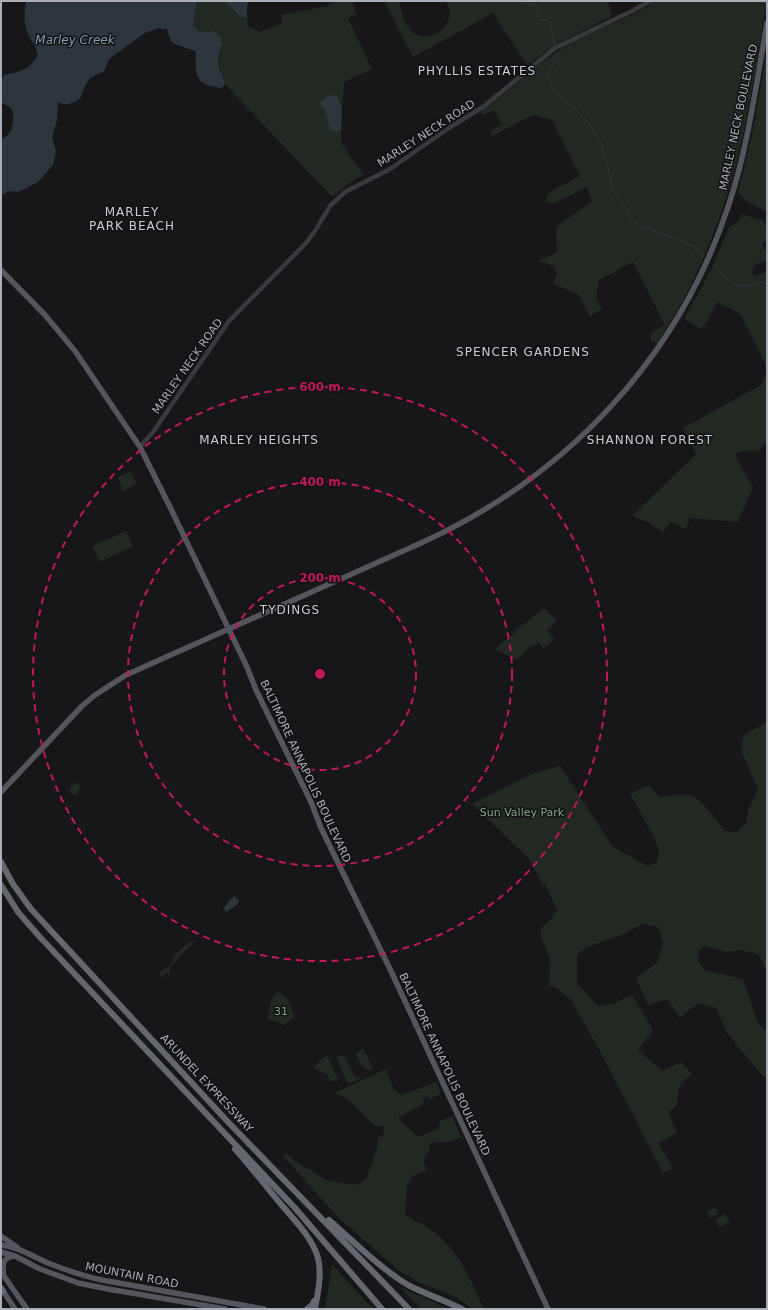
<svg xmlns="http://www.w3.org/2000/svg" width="768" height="1310" viewBox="0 0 768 1310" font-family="'DejaVu Sans',sans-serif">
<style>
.green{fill:#222923}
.water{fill:#2e363d}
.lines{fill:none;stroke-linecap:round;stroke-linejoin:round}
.stream{stroke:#2e363d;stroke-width:1}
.minor{stroke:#39393e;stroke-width:4.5}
.major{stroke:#55565d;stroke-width:5.5}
.highway{stroke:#65676f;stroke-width:6}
.ring{fill:none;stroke:#c2185b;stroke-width:2;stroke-dasharray:7 5}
.labels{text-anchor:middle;stroke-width:3;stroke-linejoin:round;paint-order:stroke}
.street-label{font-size:11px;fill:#aaaeb8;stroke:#121214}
.park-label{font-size:11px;fill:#83a286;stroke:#121214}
.water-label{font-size:12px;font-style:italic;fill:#849ab1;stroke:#121214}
.neighbourhood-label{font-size:12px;letter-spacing:1px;fill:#cbcdd5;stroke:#121214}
.centre{fill:#c2185b;stroke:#121214;stroke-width:2}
.ring-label{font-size:12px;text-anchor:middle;font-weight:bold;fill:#c2185b;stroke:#121214;stroke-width:3;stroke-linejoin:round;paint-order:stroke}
</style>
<rect width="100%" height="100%" fill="#171719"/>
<path class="green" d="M197,1H221L227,3L240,17H247L248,26L260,32L282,23L281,15L327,6L337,1H352L356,14L348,18L372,69L344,82L342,107L337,96L319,103L326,113L330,130L336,132L341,131V143L364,175L352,181L332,197L225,84L218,62L222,47L214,31C203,33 201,33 193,25Z
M384,1H399C401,9 403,20 408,27C420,46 449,34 450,13C450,9 448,5 446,1H608L612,16L559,43L527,65L493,13L413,57Z
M654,1H767C757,57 749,114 735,169C718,230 692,291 657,343L651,341V333L665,325L633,262L599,280L596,297L602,309L590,316L578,294L553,284L557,274L553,266L539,261L557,252L556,227L592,201L587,187L555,203L546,202L548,193L580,176L552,120L533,115L492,136L490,131L502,124L494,110L483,115L481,111C509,92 533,67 561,49C581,36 604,28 625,18C635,13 646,9 654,1Z
M767,50V212L746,201L738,192L753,131Z
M742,214L761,220L767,226V241L762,244L767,254V261L755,264L752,270L754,276L767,272V367L740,314L718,302L702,329L684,319L712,268L729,227L738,222Z
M767,373V443L762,445L761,450L738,452L735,456L753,487L738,522L690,518L685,529L671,522L663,532L647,522L632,516L696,454L683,428L761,385Z
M129,472L132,473L137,484L123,491L118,477Z
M126,531L133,546L100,562L92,546Z
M543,608L557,620L547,631L555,640L543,648L538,643L534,646L532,645L517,660L495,649Z
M767,722V971L758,954L739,950L728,952L704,946L698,952L699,962L705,970L743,979L758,1024L767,1032V1078L761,1074L727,1033L716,1008L698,1003L680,1018L667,999L648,1005L636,978L657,963L663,943L658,927L642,924L619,936L587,947L577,955V983L598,1006L615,1003L632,995L653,1030L638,1050L662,1071L681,1062L692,1074L680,1084L676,1106L668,1112L677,1133L658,1143L673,1168L663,1173L601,1053L571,1000L556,988L549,986L550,958L540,934L542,927L551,919L557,910L545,884L543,885L529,859L472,804L534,773L560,766L613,847L648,866L657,862L659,850L654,837L630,794L648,785L660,797C669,796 685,793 694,797C703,801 719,823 725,831L737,832L746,823L748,810L758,789L741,751L744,735Z
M74,783L81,786L76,795L69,792Z
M191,941H195L170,967L169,975L167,973L163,977L160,975V972L166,968L170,967C171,956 183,947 191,941Z
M278,991L287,999L295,1016L284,1025L267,1018L272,998Z
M363,1048L373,1069C363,1072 359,1062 356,1054Z
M327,1055L339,1081H330L327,1074L313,1068L321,1059Z
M344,1055L355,1077L359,1076L361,1079L348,1084L336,1057Z
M386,1069L393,1088L401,1095L437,1082L441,1094L429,1099L428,1096L423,1098L424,1103L398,1118L418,1137L438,1129L440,1121L452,1116L461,1137L450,1142L430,1143L429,1151L423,1161L427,1170L413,1176L407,1186L405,1215C415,1221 427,1226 437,1234C460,1253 472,1283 484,1309H474L453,1296L418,1282L398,1270L338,1217L283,1156L286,1153L294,1160L326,1180L355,1185L366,1179L377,1149L378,1138L384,1134L383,1126H375L349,1100L334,1093Z
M715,1207L719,1214L710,1218L707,1212Z
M725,1214L730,1222L719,1227L715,1220Z
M332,1264L373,1309H325Z
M400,1287L447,1308L449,1309H421Z"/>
<path class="water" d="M26,1H197L193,25C201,34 203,33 214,31C229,41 217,52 218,63C219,69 223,77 225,84L222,88C195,85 195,76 196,51L174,44L171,41L167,29L158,28L145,33L109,59L104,71C100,73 95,75 92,77C85,82 84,90 81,97C76,104 64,106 58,102L57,120L52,137L56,151L53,165L38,182L18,192L9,191L1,195V139C13,135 16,119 11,108L1,102V83L4,75C22,71 28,71 38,55C37,49 33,43 30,38C23,24 24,16 26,1Z
M221,1H249L247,6V17H240L227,3Z
M329,95L337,96L342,107L341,131L336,132L330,130L326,113L319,103Z
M234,896L239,900L237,905L226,912L223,908Z"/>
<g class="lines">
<path class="stream" d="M520,1L537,6L539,19L549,21L555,44
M557,52V56L548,73L553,89L558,95L576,110L591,126L601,144L607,162L613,191L623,204L633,222L643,227L684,242L695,248L703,256
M714,265C724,276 732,288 748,286C753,286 758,283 763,282L767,284"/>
<path class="minor" d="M140,447L153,432L229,321L306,243L315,231L330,206L345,192L390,169L449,128L483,107L555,48L634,10L650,1"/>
<path class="major" d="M1,270L45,315L75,351L140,447L170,507L247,667L256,690L311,802L321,828L390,969L548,1309
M1,792L82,706L95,695L126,675L421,543C566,477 678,359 728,207C748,148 756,85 767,23
M1,1236L17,1247
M1,1245C18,1247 32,1256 48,1263C66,1270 83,1276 102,1280L264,1309
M1,1252L15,1256L40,1269L78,1283L108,1289L225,1309
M1,1272L27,1309
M4,1276C2,1266 2,1257 14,1256
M1,1288L15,1309"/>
<path class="highway" d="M1,862L13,884L31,909L228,1122L409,1309
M1,885L18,912L38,935L295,1208L382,1309
M235,1149C250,1166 265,1185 280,1203C293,1219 312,1237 318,1258C322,1275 318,1292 315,1309
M329,1220C353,1241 381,1269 408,1285C425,1294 444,1300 462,1309
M1,1288L3,1291
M307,1309L313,1304L314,1301"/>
</g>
<g class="ring">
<circle cx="320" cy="674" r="96"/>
<circle cx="320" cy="674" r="192"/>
<circle cx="320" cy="674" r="287"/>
</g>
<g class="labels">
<g class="street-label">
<text transform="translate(738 117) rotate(-78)" y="4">MARLEY NECK BOULEVARD</text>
<text transform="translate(426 133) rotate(-33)" y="4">MARLEY NECK ROAD</text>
<text transform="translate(187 366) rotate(-55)" y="4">MARLEY NECK ROAD</text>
<text transform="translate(306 771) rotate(65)" y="4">BALTIMORE ANNAPOLIS BOULEVARD</text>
<text transform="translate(445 1064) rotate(65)" y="4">BALTIMORE ANNAPOLIS BOULEVARD</text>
<text transform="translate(207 1083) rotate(47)" y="4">ARUNDEL EXPRESSWAY</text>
<text transform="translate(132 1275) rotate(11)" y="4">MOUNTAIN ROAD</text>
</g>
<g class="park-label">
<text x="522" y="816">Sun Valley Park</text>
<text x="281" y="1015">31</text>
</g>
<g class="water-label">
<text x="75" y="44">Marley Creek</text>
</g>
<g class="neighbourhood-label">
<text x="477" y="75">PHYLLIS ESTATES</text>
<text x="132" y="216">MARLEY<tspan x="132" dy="14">PARK BEACH</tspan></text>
<text x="523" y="356">SPENCER GARDENS</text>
<text x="259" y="444">MARLEY HEIGHTS</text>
<text x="650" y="444">SHANNON FOREST</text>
<text x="290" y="614">TYDINGS</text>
</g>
</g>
<circle cx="320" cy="674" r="6" class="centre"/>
<g class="ring-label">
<text x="320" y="391">600 m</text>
<text x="320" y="486">400 m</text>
<text x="320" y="582">200 m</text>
</g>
<rect width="768" height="1310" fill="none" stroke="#aaaeb8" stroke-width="4"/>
</svg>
